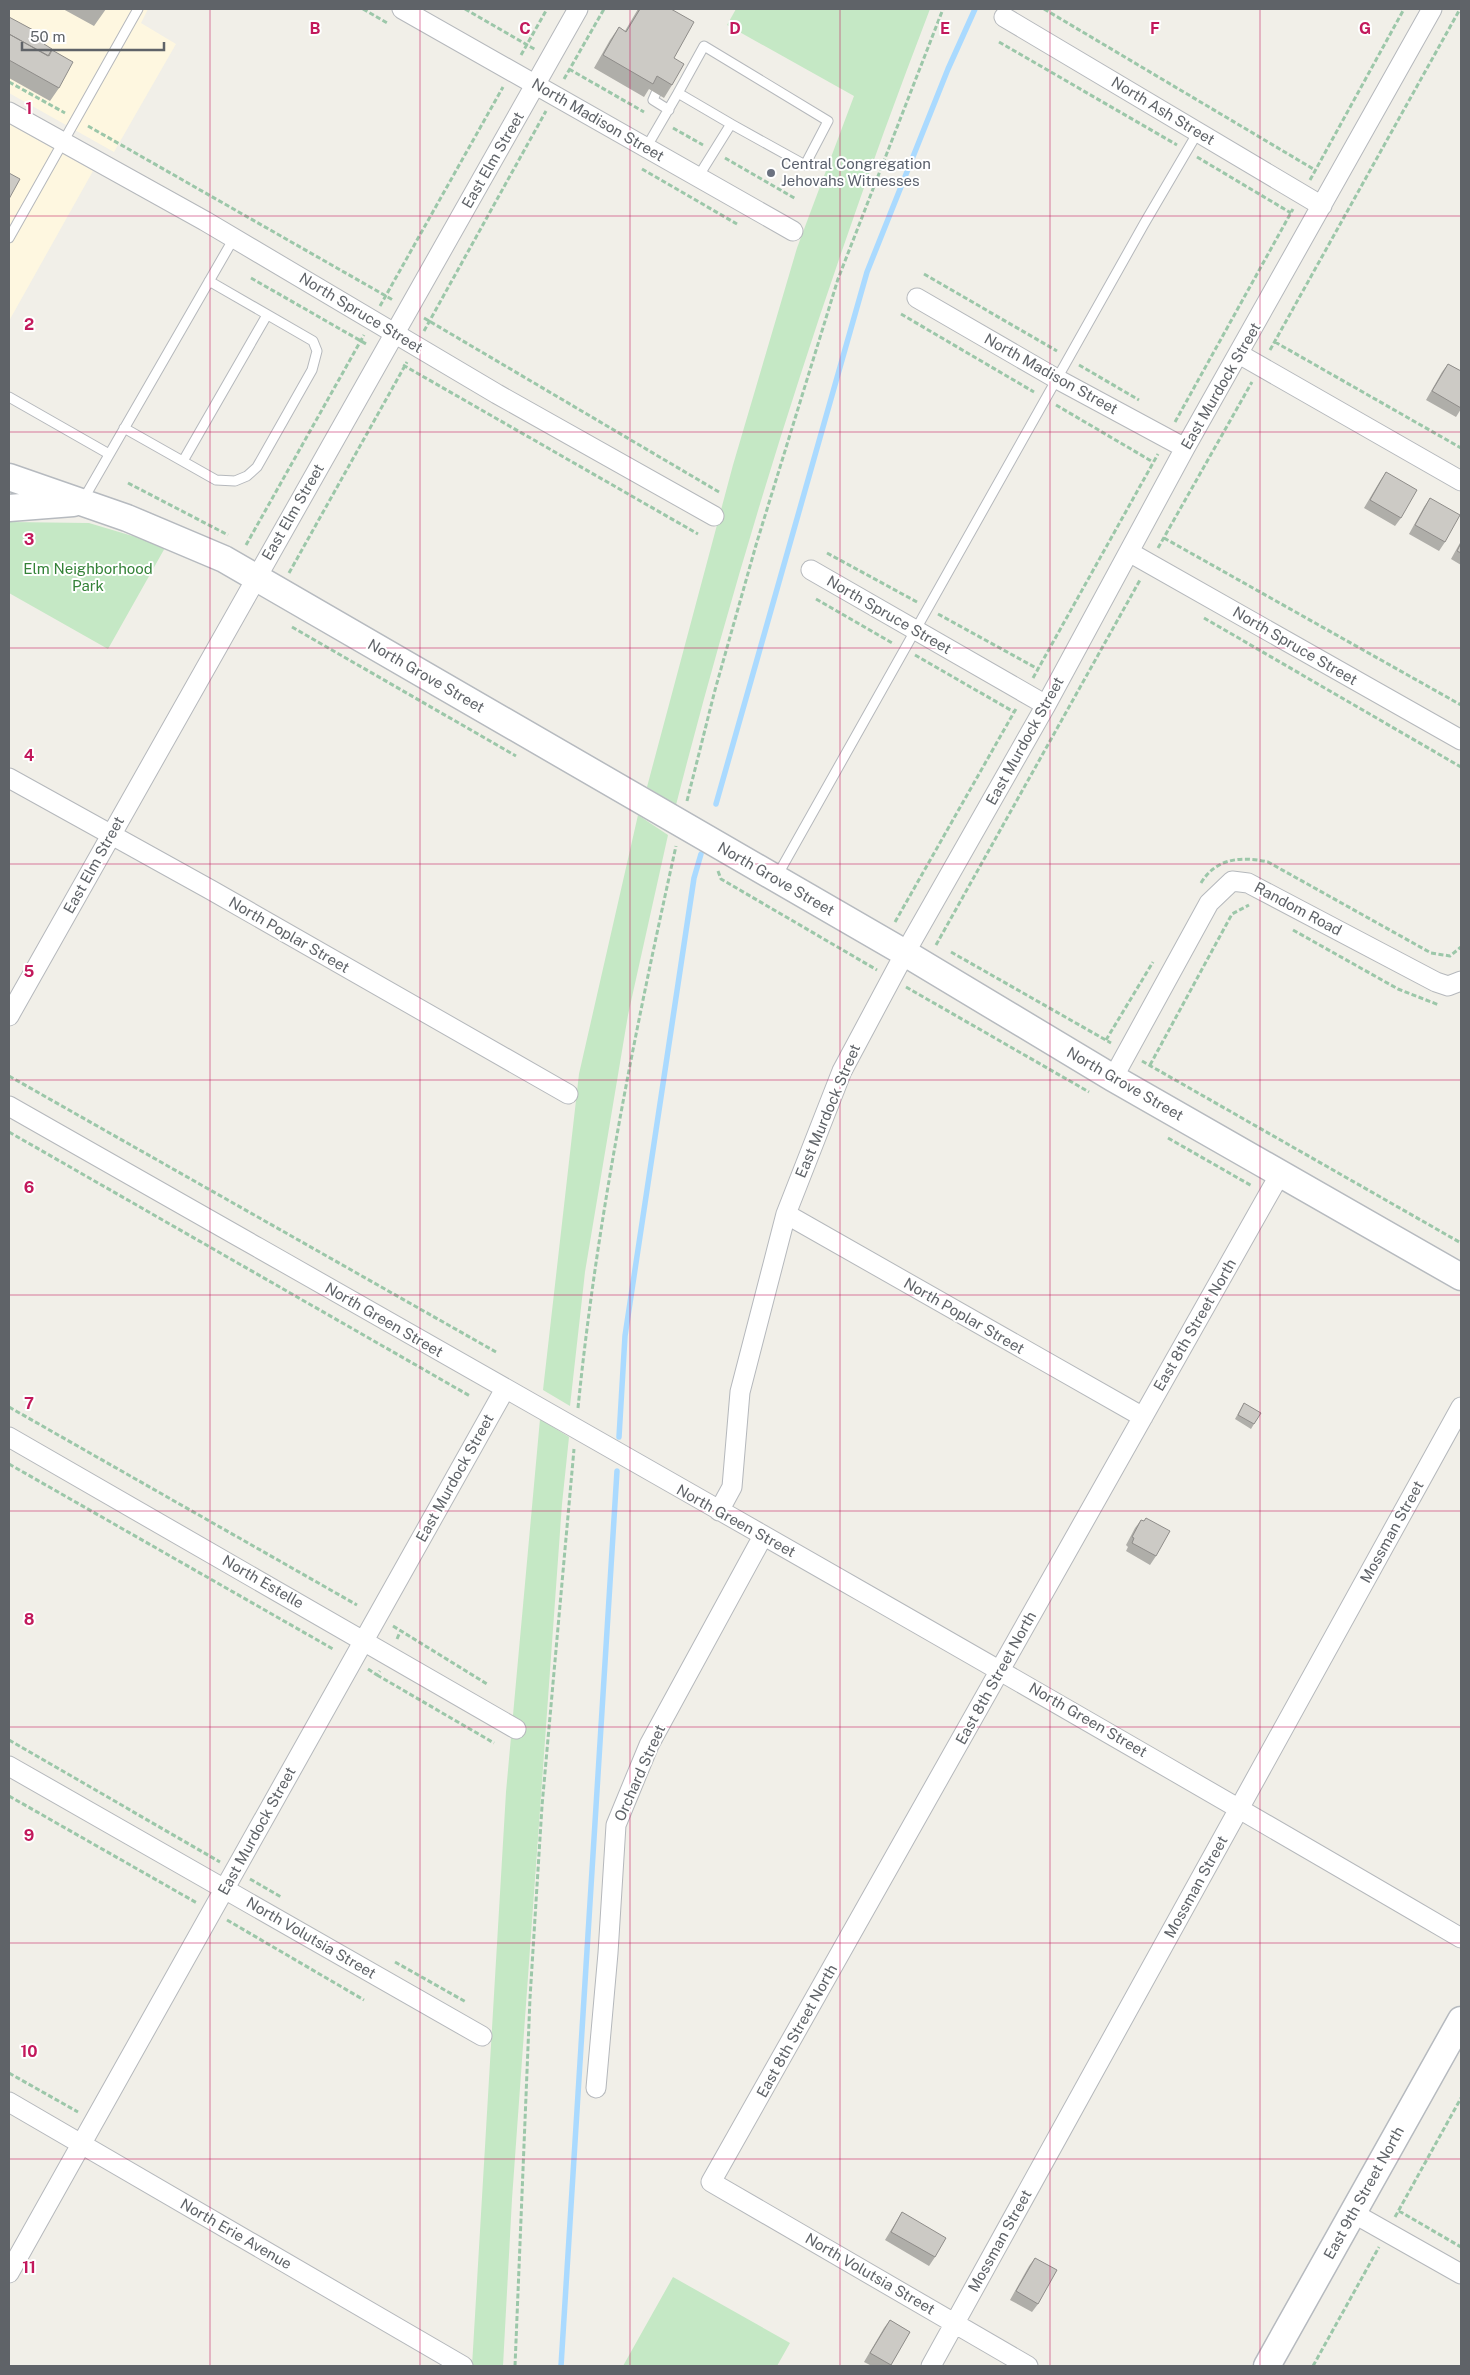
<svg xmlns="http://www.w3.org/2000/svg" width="1470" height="2375" viewBox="0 0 1470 2375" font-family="'Public Sans',sans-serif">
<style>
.commercial{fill:#fef7e0}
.green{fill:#c5e8c5}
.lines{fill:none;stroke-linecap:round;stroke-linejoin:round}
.stream{stroke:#aadaff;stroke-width:5.5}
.lane-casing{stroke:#b5b8bc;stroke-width:11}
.street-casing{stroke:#b5b8bc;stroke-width:21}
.secondary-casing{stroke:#b6babf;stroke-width:29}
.path{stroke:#9cc7a9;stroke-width:3;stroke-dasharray:5 2.5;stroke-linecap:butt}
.lane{stroke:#fff;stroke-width:9}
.street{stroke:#fff;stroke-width:19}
.secondary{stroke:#fff;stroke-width:26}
.wall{fill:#afaea9}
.building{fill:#cccac5;stroke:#8f8d8a}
.grid{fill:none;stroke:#c2185b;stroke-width:1;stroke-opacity:0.55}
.worship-dot{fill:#6b7280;stroke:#fff;stroke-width:2}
.labels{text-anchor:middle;stroke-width:4;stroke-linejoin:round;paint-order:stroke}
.street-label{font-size:15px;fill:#5f6368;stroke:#fff}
.worship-label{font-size:15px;fill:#5b616d;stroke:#fff;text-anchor:start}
.park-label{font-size:15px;fill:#348238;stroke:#fff}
.grid-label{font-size:16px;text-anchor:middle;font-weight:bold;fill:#c2185b;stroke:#fff;stroke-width:4;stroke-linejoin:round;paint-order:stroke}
</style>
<rect width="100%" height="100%" fill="#f1efe8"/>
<path class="commercial" d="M9,9H148L141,23L176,44L114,152L9,93Z
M9,124L93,171L9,321Z"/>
<path class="green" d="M736,9H930C830,269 745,535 676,805L647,787L733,465L797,248L854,96L727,25Z
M9,522L89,523L166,546L108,649L9,593Z
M638,815L668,835L628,1015L585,1272L570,1406L543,1390L579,1074Z
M540,1419L569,1437L562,1504L512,2199L503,2366H472L506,1792Z
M673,2277L790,2343L777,2366H623Z"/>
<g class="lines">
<path class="stream" d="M716,804L867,272L948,69L975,9
M619,1437L625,1336L694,878L701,854
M561,2366L617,1471"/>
<defs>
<path id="lane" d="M656,93L653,100L669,110
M678,93L704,46L828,121L805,165L731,124
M646,148L678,93L731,124L698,177
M9,238L138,9
M9,397L109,454
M124,428L216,480L235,481L247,476L257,467L312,370L317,351L313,341L209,281
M183,461L267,315
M83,500L234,238
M777,876L1144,224L1198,132"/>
<path id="street" d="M402,9L793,231
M1004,17L1322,206
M9,112L205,221L497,394L714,516
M917,298L1057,379L1185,448
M1239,354L1461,481
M1129,552L1461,740
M811,570L1046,705
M9,778L211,890L568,1094
M9,1016L578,9
M1113,1078L1209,903L1232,881L1248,883L1436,982L1448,986L1461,981
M9,1106C494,1382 979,1656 1461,1938
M786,1214L1143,1417
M9,1437L516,1729
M719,1511L732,1487L740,1392L786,1214L842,1071L905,953L1046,705L1185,448L1432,9
M9,1766L482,2036
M596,2088L608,1953L616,1825L649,1745L763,1536
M9,2102L463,2366
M1353,2213L1461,2274
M9,2273L505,1389
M931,2366L1461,1407
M1028,2366L711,2182L1280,1174"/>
<path id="secondary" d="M9,477L127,518L224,559L905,953L1113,1078L1461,1277
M9,508L73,503
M1267,2366L1461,2020"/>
</defs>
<use href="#lane" class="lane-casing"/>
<use href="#street" class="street-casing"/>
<use href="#secondary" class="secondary-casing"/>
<path class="path" d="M363,9L389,24
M465,9L536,50
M1044,9L1315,170
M999,42L1177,145
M521,55L547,9
M569,69L644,112
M564,79L604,9
M9,82L65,113
M88,126L393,300
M673,128L703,145
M1197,157L1291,213
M725,158L796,199
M642,169L737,224
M1310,180L1404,9
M924,274L1057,351
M251,278L368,345
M380,306L503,87
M901,314L1034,392
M424,318L719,492
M424,331L546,111
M1275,342L1461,448
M1270,350L1460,9
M403,365L698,534
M1079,365L1139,400
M1056,405L1153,462
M1175,422L1293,209
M128,483L228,535
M1164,538L1461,705
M246,545L364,335
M1158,548L1252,382
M827,553L917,602
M289,573L407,362
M816,599L894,644
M938,614L1038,669
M1204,618L1461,767
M292,627L516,756
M915,655L1014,712
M1033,678L1158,454
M687,801L715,690L756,545L838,279L943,9
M718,871L721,879L877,970
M1201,883C1216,858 1241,856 1268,862L1431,953L1450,956L1461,947
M895,922L1017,707
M1293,930L1398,989L1439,1005
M936,945L1140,580
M951,952L1111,1043
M906,987L1089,1092
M1106,1040L1153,962
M1142,1061L1461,1243
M1150,1065L1232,914L1249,905
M9,1076L496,1352
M9,1132L470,1396
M1168,1138L1252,1186
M9,1407L357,1605
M578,1408C597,1218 635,1031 676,846
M9,1464L333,1649
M393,1626L487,1684
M397,1639L401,1630
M368,1669L377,1675L380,1671
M377,1675L494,1743
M9,1740L220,1862
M9,1796L197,1903
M250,1879L281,1897
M227,1920L364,2000
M395,1962L466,2002
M9,2073L78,2112
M1399,2211L1461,2247
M1395,2217L1461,2098
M515,2366L530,1998L542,1806L574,1449
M1313,2366L1379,2247"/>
<use href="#lane" class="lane"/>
<use href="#street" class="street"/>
<use href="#secondary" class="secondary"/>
</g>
<path class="wall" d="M63,9H106L94,26Z
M638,9H671L674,58L672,85L664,98L649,89L644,97L594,68L610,40L619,27L625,31Z
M9,17L44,44L49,54L59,88L50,101L9,78Z
M1448,364L1461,371V409L1456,417L1426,400L1442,372Z
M1386,472L1401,518L1395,526L1364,508L1380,481Z
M1430,498L1445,542L1439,551L1409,534L1424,507Z
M1461,541V565L1451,559Z
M1244,1403L1254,1424L1251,1429L1235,1419Z
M1141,1520L1156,1556L1150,1565L1126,1551L1128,1547L1126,1545L1135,1528Z
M902,2212L935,2257L929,2266L885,2240Z
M1035,2258L1038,2304L1032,2312L1010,2300L1029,2266Z
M890,2320L910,2332L890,2366H872L864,2362L884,2328Z"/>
<path class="building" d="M640,9H671L694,22L674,58L684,64L672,85L657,76L653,84L603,55L619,27L626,32Z
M9,17L48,38L44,44L52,49L48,56L9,34Z
M9,34L49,56L52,50L73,62L59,88L9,60Z
M9,173L20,179L9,199Z
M1448,364L1461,371V408L1432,391Z
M1386,472L1417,490L1401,518L1370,500Z
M1430,498L1460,515L1445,542L1415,525Z
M1461,543V553L1457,551Z
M1244,1403L1261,1413L1254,1424L1238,1415Z
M1146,1518L1170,1531L1156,1556L1132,1543L1134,1538L1132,1537L1141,1520L1144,1521Z
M902,2212L946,2238L935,2257L891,2232Z
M1035,2258L1057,2270L1038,2304L1016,2291Z
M890,2320L910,2332L891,2365L870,2353Z"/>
<path class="grid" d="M210,9V2366M420,9V2366M630,9V2366M840,9V2366M1050,9V2366M1260,9V2366M9,216H1461M9,432H1461M9,648H1461M9,864H1461M9,1080H1461M9,1295H1461M9,1511H1461M9,1727H1461M9,1943H1461M9,2159H1461"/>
<circle class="worship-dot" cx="771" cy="173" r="5"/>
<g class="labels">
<g class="street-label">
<text transform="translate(1163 111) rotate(31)" y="5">North Ash Street</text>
<text transform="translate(598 120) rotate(30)" y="5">North Madison Street</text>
<text transform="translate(493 160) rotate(-60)" y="5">East Elm Street</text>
<text transform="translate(361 313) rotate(31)" y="5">North Spruce Street</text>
<text transform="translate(1051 374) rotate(29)" y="5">North Madison Street</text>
<text transform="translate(1221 386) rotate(-60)" y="5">East Murdock Street</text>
<text transform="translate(293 512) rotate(-60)" y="5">East Elm Street</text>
<text transform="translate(889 615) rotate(30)" y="5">North Spruce Street</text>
<text transform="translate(1295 646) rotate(30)" y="5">North Spruce Street</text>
<text transform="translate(426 676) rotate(30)" y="5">North Grove Street</text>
<text transform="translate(1025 741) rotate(-61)" y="5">East Murdock Street</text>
<text transform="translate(94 865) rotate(-61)" y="5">East Elm Street</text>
<text transform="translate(776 879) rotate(30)" y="5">North Grove Street</text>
<text transform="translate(1298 909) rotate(28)" y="5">Random Road</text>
<text transform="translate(289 935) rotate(30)" y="5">North Poplar Street</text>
<text transform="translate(1125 1084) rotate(30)" y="5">North Grove Street</text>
<text transform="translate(828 1111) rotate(-67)" y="5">East Murdock Street</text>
<text transform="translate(964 1316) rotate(30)" y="5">North Poplar Street</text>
<text transform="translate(384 1320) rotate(30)" y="5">North Green Street</text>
<text transform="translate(1195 1325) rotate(-60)" y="5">East 8th Street North</text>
<text transform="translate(455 1478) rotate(-61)" y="5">East Murdock Street</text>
<text transform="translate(736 1521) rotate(29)" y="5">North Green Street</text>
<text transform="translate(1392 1532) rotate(-61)" y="5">Mossman Street</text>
<text transform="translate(263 1582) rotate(30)" y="5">North Estelle</text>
<text transform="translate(996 1678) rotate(-61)" y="5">East 8th Street North</text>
<text transform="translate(1088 1720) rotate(30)" y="5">North Green Street</text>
<text transform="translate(640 1773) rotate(-66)" y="5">Orchard Street</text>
<text transform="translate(257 1831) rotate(-61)" y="5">East Murdock Street</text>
<text transform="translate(1196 1887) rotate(-61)" y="5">Mossman Street</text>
<text transform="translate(311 1938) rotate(30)" y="5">North Volutsia Street</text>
<text transform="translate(797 2031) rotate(-61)" y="5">East 8th Street North</text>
<text transform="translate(1364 2193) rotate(-61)" y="5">East 9th Street North</text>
<text transform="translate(236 2234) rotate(30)" y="5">North Erie Avenue</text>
<text transform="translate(1000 2241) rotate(-61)" y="5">Mossman Street</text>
<text transform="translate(870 2274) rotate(30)" y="5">North Volutsia Street</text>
</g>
<g class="worship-label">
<text x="781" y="169">Central Congregation<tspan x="781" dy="17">Jehovahs Witnesses</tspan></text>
</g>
<g class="park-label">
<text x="88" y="574">Elm Neighborhood<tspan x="88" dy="17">Park</tspan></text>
</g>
</g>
<g class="grid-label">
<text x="315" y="34">B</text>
<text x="525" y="34">C</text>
<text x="735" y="34">D</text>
<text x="945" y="34">E</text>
<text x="1155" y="34">F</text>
<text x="1365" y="34">G</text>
<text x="29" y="114">1</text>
<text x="29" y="330">2</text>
<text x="29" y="545">3</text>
<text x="29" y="761">4</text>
<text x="29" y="977">5</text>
<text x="29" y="1193">6</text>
<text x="29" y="1409">7</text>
<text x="29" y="1625">8</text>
<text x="29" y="1841">9</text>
<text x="29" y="2057">10</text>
<text x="29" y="2273">11</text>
</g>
<rect width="1470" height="2375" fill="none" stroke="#5f6368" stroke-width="20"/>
<path d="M22 42v8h142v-8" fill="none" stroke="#5f6368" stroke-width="2.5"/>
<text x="30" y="42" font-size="15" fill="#5f6368" stroke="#ffffff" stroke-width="4" paint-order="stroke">50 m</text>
</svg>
